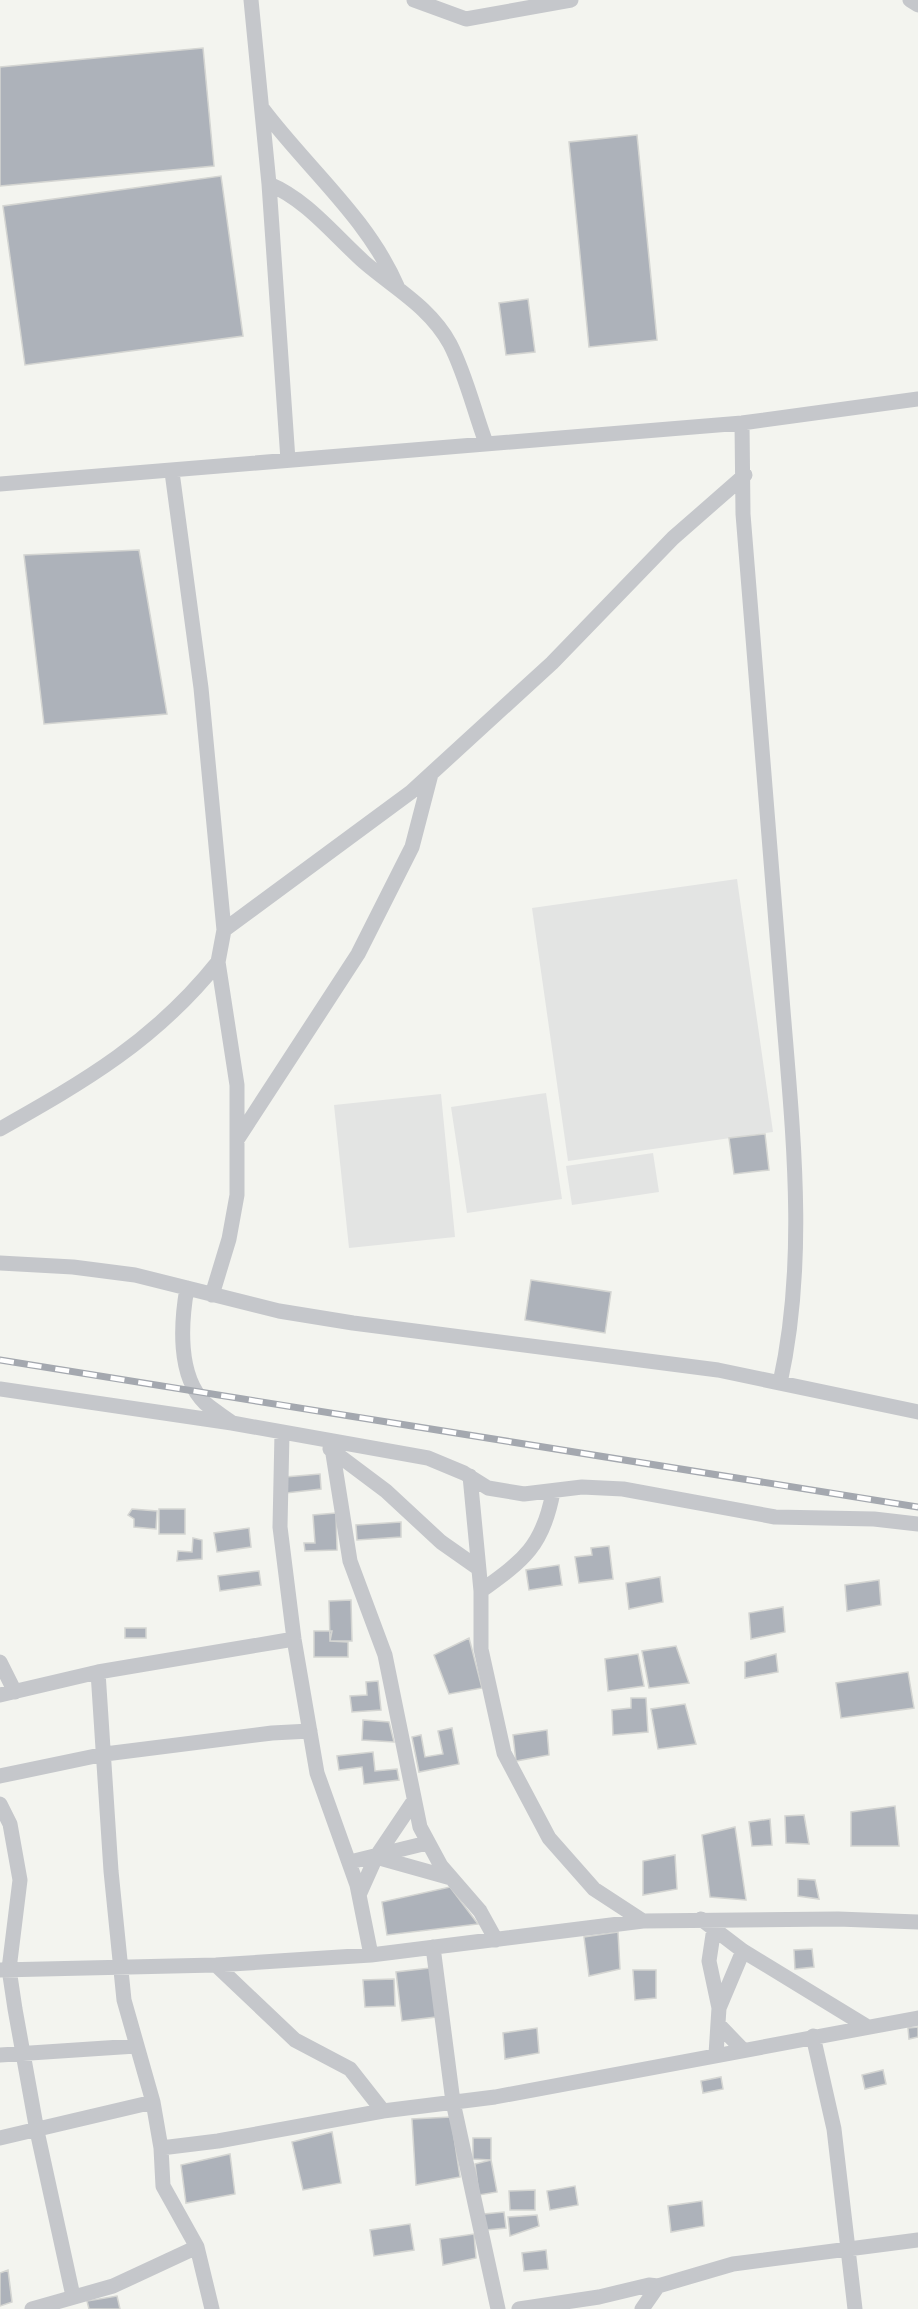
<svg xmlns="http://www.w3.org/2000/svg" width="918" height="2309" viewBox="0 0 918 2309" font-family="Rubik,sans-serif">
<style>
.built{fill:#e3e4e3}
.building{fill:#adb2ba;stroke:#d4d5d2;stroke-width:1.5}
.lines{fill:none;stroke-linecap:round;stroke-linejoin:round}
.street{stroke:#c5c7cb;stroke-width:15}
.rail-casing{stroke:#a4a8af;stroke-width:7}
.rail{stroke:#fff;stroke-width:4.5;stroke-dasharray:14;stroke-linecap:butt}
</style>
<rect width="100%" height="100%" fill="#f3f4ef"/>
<path class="built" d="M737,879L773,1132L568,1161L532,908Z
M546,1093L562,1199L467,1213L451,1107Z
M441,1094L455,1237L349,1248L334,1105Z
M653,1153L659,1192L572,1205L566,1166Z"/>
<path class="building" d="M203,48L214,166L0,186V67Z
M637,135L657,340L589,347L569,142Z
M221,176L243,336L25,365L3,206Z
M528,299L535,352L506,355L499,303Z
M139,550L167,714L44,724L24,555Z
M765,1134L769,1170L734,1174L729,1138Z
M531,1280L611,1292L605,1333L525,1320Z
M320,1474L321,1489L286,1493L285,1477Z
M132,1509L157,1511L156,1529L134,1527V1519L128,1515Z
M159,1509H185V1534H159Z
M336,1513L337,1550L305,1551L304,1543H315L313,1515Z
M401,1522V1537L357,1540L356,1525Z
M249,1528L251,1547L217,1552L214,1533Z
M193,1538L202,1540V1559L177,1561L178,1551L192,1552Z
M609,1546L613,1579L579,1583L575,1557L592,1555L591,1548Z
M559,1565L562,1585L529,1590L526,1570Z
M259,1571L261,1585L220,1591L218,1576Z
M660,1577L663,1602L629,1609L626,1583Z
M879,1580L881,1605L847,1611L845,1585Z
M351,1600L352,1641H330L329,1601Z
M783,1607L785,1632L751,1639L749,1613Z
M125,1628H146V1638H125Z
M314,1631H332L330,1641L348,1642V1657H314Z
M469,1638L482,1688L449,1694L434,1655Z
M676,1646L689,1683L649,1688L642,1651Z
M638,1654L644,1686L608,1691L605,1659Z
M776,1654L778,1672L745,1678V1662Z
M908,1672L914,1708L841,1718L836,1683Z
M378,1681L381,1710L352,1712L350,1696L367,1695L366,1682Z
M631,1698H646L648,1732L613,1735L612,1710L631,1708Z
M685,1704L696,1744L658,1749L651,1709Z
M363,1720L389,1722L394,1742L362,1740Z
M452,1728L459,1764L419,1772L412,1737L421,1735L425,1757L443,1754L438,1731Z
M547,1730L549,1755L516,1761L513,1735Z
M373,1752L375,1771L397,1769L399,1780L364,1784L362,1767L339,1770L337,1756Z
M895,1806L899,1846H851V1812Z
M804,1815L809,1844L786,1843L785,1816Z
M770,1819L772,1845L752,1846L749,1822Z
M735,1827L746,1900L710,1897L702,1835Z
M675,1855L677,1889L643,1895V1861Z
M798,1879L815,1880L819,1899L798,1896Z
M450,1887L478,1924L387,1935L382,1902Z
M618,1932L620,1969L589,1976L584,1937Z
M812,1949L814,1967L795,1969L794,1950Z
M430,1968L436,2017L402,2021L396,1972Z
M633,1970H656V1998L635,2000Z
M394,1979L395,2006L365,2007L363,1980Z
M918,2027V2037L909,2039L908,2028Z
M537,2028L539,2053L505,2059L503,2033Z
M883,2070L886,2084L865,2089L862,2075Z
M721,2077L723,2089L703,2093L701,2081Z
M451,2117L460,2177L416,2185L412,2119Z
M332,2132L341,2183L303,2190L292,2142Z
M473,2138H491V2160L473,2159Z
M230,2154L235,2194L186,2203L181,2165Z
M491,2160L497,2192L479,2195L475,2164Z
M575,2186L578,2205L550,2210L547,2191Z
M535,2190V2210H510L509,2191Z
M702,2201L704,2226L671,2232L668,2206Z
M504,2212L506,2228L486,2230L484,2214Z
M537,2215L539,2226L510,2236L508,2217Z
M410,2224L414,2250L374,2256L370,2230Z
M474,2234L476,2258L443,2265L440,2239Z
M546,2250L548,2269L524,2271L522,2253Z
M8,2270L12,2302L0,2306V2273Z
M117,2296L120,2309H89L87,2301Z"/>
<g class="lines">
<path class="street" d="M251,0L269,184L288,460
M414,0L466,19L571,0
M910,0L918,5
M262,108C306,167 367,217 397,286
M269,184C307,200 333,234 364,262C394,288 430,307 450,344C466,375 474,411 486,443
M742,423L743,514C755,671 768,828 781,985C791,1117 809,1253 780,1383
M172,472L201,688L224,930L218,962L237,1085V1195L229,1239L212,1295
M0,484L742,423L918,399
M224,930L411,792L552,663L673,538L745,475
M0,1129C85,1081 156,1040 218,962
M237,1140L358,954L412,847L431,774
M0,1263L73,1267L135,1275L279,1311L353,1323L718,1370L918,1412
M187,1288C181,1322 177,1376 205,1403C213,1410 223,1416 231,1422
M0,1389L232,1423L428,1458L464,1473L488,1488L524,1494L582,1487L623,1489L775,1517L874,1519L918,1524
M282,1433L280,1527L294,1639L317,1773L357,1885L371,1955
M330,1449L386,1491L441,1542L478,1568
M333,1454L350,1561L385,1655L420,1827L441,1866L480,1911L496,1940
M470,1476L481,1591V1649L504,1753L549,1838L594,1889L643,1921
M481,1591C524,1560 543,1546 553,1492
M0,1662L15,1692
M98,1672L111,1871L124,2000L153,2102L161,2148L163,2186L197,2247L212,2309
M0,1695L98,1672L294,1639
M0,1776L105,1754L272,1733L310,1731
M0,1804L10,1824L20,1880L9,1969L15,2009L37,2131L73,2296
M376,1857L451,1878
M350,1862L427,1843
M359,1895L376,1857L413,1802
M701,1919L743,1951L866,2026
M714,1928L709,1961L719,2008
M433,1947L453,2102L498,2309
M216,1965L295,2040L350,2069L383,2111
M0,1970L216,1965L371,1955L643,1921L838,1919L918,1922
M718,2024L742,2049
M813,2036L834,2129L855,2309
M716,2054L719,2008L743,1951
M0,2055L136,2046
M0,2138L153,2102
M161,2148L218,2141L383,2111L495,2097L918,2018
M32,2309L113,2286L197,2247
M519,2309L599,2297L649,2285L658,2286L733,2264L918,2240
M642,2309L658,2286"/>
<defs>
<path id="rail" d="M0,1360L918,1507"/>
</defs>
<use href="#rail" class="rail-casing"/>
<use href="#rail" class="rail"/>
</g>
</svg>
